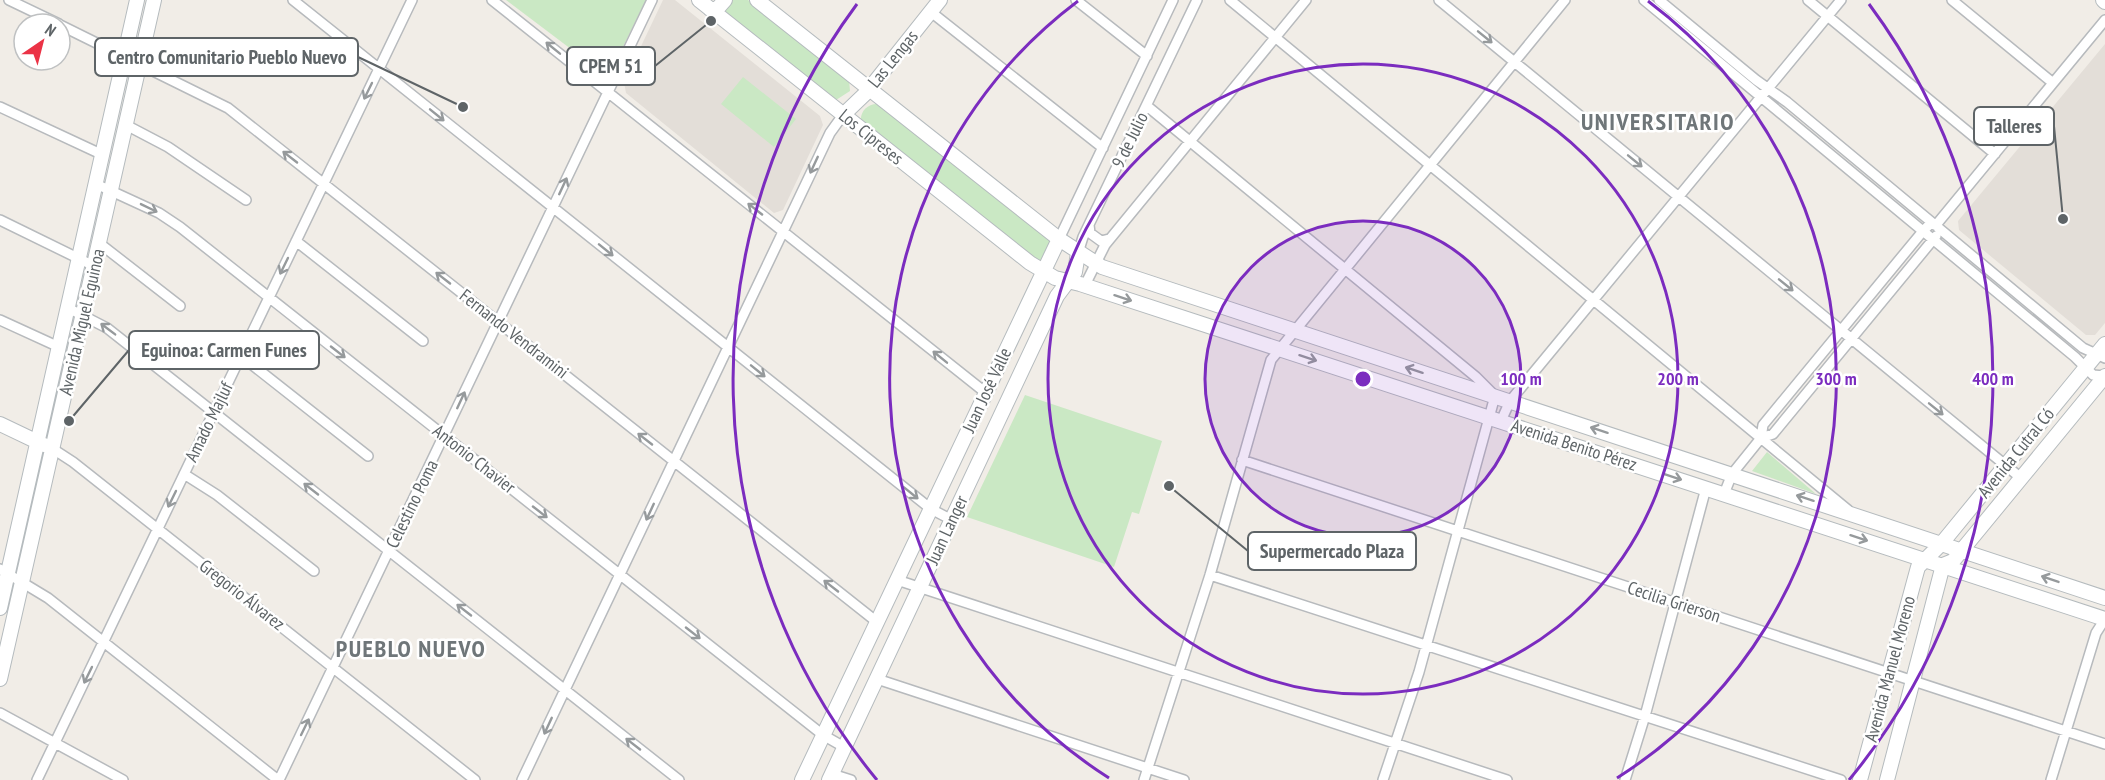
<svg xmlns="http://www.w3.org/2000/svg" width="2105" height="780" viewBox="0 0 2105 780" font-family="'PT Sans Narrow',sans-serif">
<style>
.education{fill:#e3ded8}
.green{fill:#cae8c4}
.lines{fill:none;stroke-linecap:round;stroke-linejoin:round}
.street-casing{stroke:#b7babd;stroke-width:12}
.secondary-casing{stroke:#b5bbbe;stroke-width:16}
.street{stroke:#fff;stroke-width:9}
.secondary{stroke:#fff;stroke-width:14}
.oneway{stroke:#969a9c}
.ring{fill:none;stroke:#7b2cbf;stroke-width:3}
.labels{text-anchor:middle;stroke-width:5;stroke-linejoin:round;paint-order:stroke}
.street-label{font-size:18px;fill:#5e6467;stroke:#fff}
.district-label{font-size:24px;font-weight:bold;letter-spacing:1.5px;fill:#6f7679;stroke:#fff}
.centre{fill:#7b2cbf;stroke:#fff;stroke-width:3}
.ring-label{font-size:18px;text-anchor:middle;font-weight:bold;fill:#7b2cbf;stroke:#fff;stroke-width:5;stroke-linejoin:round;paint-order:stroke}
.leader{fill:none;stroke:#5e6467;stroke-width:2}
.callout-dot{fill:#5e6467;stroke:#fff;stroke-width:2}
.callout{fill:#fff;stroke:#5e6467;stroke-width:2}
.callout-label{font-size:20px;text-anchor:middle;font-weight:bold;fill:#5e6467}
</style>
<rect width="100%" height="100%" fill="#f1ede7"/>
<path class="education" d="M663,0H675L820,116L823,125L783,210L774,213L626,93L624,82Z
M2105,44V323L2095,335H2086L1959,230L1958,221Z"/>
<path class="green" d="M506,0H646L608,77Z
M731,0H748L849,80L850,91L836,100L720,11Z
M743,77L796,119L774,147L721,104Z
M877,104L1048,238L1050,242L1042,261L1038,262L861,121C860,112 867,104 877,104Z
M1025,395L1162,441L1139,514L1132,512L1114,567L967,517Z
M1767,452L1816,494L1752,471Z"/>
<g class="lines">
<defs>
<path id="street" d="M9,0L59,24
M293,0L931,509L952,520
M492,0L986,393
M1076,0L1147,56
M1230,0L1848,510
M1439,0L2021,478
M1644,0L2075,357L2093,375L2105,376
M1659,0L1756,80L1787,102L2083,348L2105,358
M1808,0L1995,154
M1952,0L2053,83
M931,12L1103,148
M60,25L228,108L877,622
M1147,106L1476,377L1495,396L1419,672L1383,780
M0,107L103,155
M126,125L168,147L246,200
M96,184L159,213L180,227L823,735L844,747
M0,220L94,266
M1089,225L1090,233L1101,241L1109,239
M1059,239L1173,0
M296,241L423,341
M99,243L180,306
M1078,253L1083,237L1197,0
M1085,285L1105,245L1306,0
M68,308L107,328L679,780
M0,320L59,347
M241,356L368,456
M1501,421L1510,401L1841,0
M1761,438L1763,425L1923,231L1930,224L1936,225L2105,20
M53,449L73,462L475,780
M1242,460L2105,744
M184,474L217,495L314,571
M1724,494L1732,474L1761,438L1773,434L1936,236
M0,569L48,598L278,780
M1210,575L1841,780
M897,580L1507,780
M877,679L1184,780
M0,713L123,780
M832,774L851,780
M37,780L412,0
M279,780L652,0
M522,780L830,133L843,115
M1144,780L1210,575L1271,360L1565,0
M1625,780L1645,716L1706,488
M2051,780L2096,633L2105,619"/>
<path id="secondary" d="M699,0L1030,263L1055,278L1080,284L2105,619
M757,0L1059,239L1102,267L2105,598
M2103,0L2105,2
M710,9H717L725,0
M843,115L866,93L940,0
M0,424L44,445
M0,608L137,0
M0,679L154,0
M802,780L1059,239
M829,780L1057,296L1075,272L1078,253
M1860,780L1918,567L1942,543L2105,344
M1887,780L1943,565L1953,561L2105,376"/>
</defs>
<use href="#street" class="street-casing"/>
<use href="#secondary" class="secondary-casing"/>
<use href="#street" class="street"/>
<use href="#secondary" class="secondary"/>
</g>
<defs><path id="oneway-shaft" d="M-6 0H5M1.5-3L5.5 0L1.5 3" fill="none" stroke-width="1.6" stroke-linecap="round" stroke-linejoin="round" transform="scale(1.5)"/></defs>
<g class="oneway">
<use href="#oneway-shaft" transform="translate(1485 37) rotate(39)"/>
<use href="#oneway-shaft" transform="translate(553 48) rotate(-141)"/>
<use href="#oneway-shaft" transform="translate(368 91) rotate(116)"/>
<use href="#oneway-shaft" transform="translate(437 115) rotate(39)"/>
<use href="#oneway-shaft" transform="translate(290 157) rotate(-142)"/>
<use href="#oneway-shaft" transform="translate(1635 161) rotate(39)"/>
<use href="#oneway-shaft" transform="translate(814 165) rotate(115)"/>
<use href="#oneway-shaft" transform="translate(563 186) rotate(-65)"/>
<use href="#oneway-shaft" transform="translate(149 208) rotate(26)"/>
<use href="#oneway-shaft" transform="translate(755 209) rotate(-142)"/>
<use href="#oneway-shaft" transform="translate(606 250) rotate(39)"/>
<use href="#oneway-shaft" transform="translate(284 266) rotate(116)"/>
<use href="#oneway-shaft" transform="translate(443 278) rotate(-142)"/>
<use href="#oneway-shaft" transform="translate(1786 285) rotate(39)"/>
<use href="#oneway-shaft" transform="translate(1123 298) rotate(18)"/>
<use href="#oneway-shaft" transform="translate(108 329) rotate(-143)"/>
<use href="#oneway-shaft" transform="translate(338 352) rotate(38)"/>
<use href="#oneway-shaft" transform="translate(940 357) rotate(-141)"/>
<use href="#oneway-shaft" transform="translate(1308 358) rotate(18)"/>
<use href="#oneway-shaft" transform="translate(1414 370) rotate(-162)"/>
<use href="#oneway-shaft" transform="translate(758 371) rotate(39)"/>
<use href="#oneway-shaft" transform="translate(461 400) rotate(-65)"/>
<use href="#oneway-shaft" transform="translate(1936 409) rotate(39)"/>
<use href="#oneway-shaft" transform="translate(1599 430) rotate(-162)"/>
<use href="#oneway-shaft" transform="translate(645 439) rotate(-142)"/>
<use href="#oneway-shaft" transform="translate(1673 477) rotate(18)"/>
<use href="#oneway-shaft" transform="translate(311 489) rotate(-142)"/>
<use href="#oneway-shaft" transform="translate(911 493) rotate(39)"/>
<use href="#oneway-shaft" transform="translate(1805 498) rotate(-162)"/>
<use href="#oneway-shaft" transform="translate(172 499) rotate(116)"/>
<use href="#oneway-shaft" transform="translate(540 512) rotate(38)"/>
<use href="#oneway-shaft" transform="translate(650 512) rotate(115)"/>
<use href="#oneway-shaft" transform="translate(1859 538) rotate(18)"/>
<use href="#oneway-shaft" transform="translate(2050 579) rotate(-161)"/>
<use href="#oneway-shaft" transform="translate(831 586) rotate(-142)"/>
<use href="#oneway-shaft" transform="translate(464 610) rotate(-142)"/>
<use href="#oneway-shaft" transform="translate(693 633) rotate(38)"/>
<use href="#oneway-shaft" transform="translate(88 675) rotate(116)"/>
<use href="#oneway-shaft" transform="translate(548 726) rotate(115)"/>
<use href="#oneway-shaft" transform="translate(305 727) rotate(-64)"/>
<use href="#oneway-shaft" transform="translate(633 744) rotate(-142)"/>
</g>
<circle cx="1363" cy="379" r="158" fill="#7b2cbf" fill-opacity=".12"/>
<g class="ring">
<circle cx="1363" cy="379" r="158"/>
<circle cx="1363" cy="379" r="315"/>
<path d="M1109 778A473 473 0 0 1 1078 1M1648 1A473 473 0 0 1 1617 778"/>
<path d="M877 780A630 630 0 0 1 857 4M1869 4A630 630 0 0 1 1849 780"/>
</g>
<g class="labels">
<g class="street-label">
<text transform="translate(893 59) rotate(-51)" y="6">Las Lengas</text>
<text transform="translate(871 137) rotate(39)" y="6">Los Cipreses</text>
<text transform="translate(1130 140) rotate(-64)" y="6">9 de Julio</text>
<text transform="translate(82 322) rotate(-77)" y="6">Avenida Miguel Eguinoa</text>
<text transform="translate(514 334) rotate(38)" y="6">Fernando Vendramini</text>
<text transform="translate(987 390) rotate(-65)" y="6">Juan José Valle</text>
<text transform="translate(209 422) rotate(-64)" y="6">Amado Majluf</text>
<text transform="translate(1574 445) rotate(18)" y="6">Avenida Benito Pérez</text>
<text transform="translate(2016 453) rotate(-51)" y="6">Avenida Cutral Có</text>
<text transform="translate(474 459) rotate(38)" y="6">Antonio Chavier</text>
<text transform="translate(412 504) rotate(-64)" y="6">Celestino Poma</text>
<text transform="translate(947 530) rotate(-65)" y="6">Juan Langer</text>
<text transform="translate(242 595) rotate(38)" y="6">Gregorio Álvarez</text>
<text transform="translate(1674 602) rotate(18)" y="6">Cecilia Grierson</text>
<text transform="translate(1890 669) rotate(-75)" y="6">Avenida Manuel Moreno</text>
</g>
<g class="district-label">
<text x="1658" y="130">UNIVERSITARIO</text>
<text x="411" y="657">PUEBLO NUEVO</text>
</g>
</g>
<circle cx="1363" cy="379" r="9" class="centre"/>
<g class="ring-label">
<text x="1521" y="385">100 m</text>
<text x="1678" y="385">200 m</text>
<text x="1836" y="385">300 m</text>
<text x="1993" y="385">400 m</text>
</g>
<path class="leader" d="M463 107L358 57M711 21L655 66M2063 219L2054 126M69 421L129 350M1169 486L1248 551"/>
<g class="callout-dot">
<circle cx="463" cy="107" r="6"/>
<circle cx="711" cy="21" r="6"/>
<circle cx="2063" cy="219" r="6"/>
<circle cx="69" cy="421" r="6"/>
<circle cx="1169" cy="486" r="6"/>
</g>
<g class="callout">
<rect x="95" y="38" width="263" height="38" rx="6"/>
<rect x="567" y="47" width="88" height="38" rx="6"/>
<rect x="1974" y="107" width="80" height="38" rx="6"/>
<rect x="129" y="331" width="190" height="38" rx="6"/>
<rect x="1248" y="532" width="168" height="38" rx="6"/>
</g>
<g class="callout-label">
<text x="227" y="64">Centro Comunitario Pueblo Nuevo</text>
<text x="611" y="73">CPEM 51</text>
<text x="2014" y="133">Talleres</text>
<text x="224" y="357">Eguinoa: Carmen Funes</text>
<text x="1332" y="558">Supermercado Plaza</text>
</g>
<g transform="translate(42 42) rotate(35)"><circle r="28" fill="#ffffff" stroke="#bfc1c2" stroke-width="1.5"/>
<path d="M0-4.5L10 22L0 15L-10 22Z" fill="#eb3346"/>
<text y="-9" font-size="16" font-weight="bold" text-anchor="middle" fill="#5e6467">N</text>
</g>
</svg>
